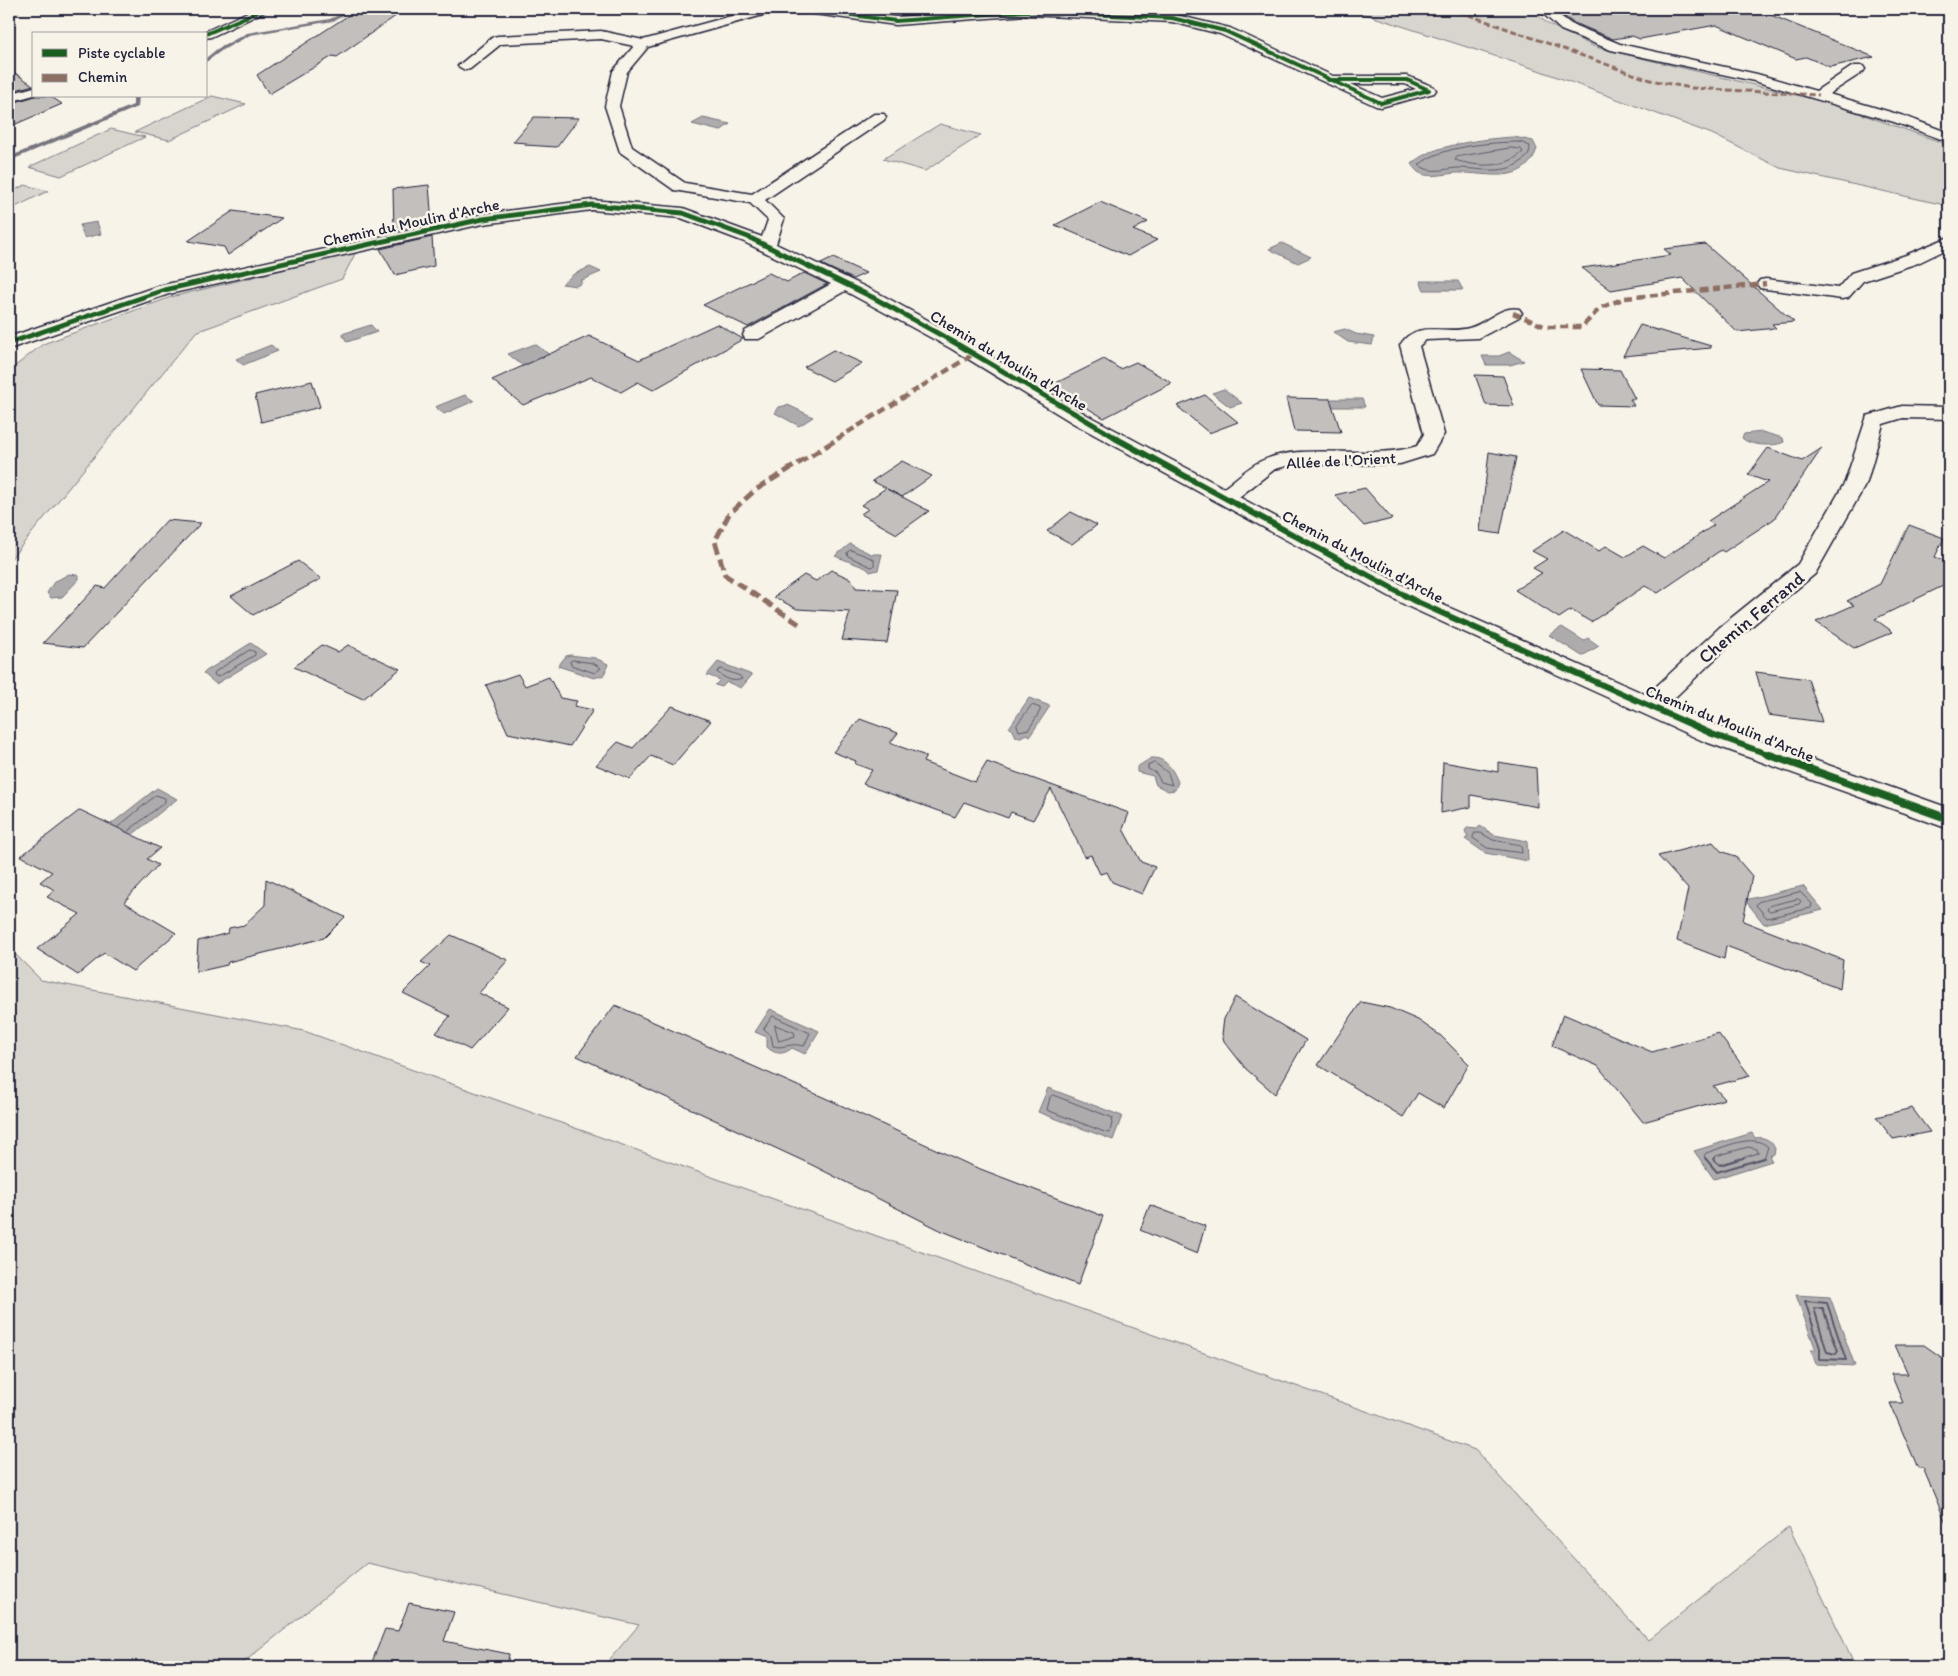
<svg xmlns="http://www.w3.org/2000/svg" width="1958" height="1676" viewBox="0 0 1958 1676" font-family="Itim,sans-serif">
<style>
.green{fill:#d8d5cf;stroke:#7d7c85}
.water{fill:#aeabad;stroke:#76747f}
.lines{fill:none;stroke-linecap:round;stroke-linejoin:round}
.shore-far1{stroke:#5a5969;stroke-width:1}
.shore{stroke:#5a5969;stroke-width:2}
.stream{fill:#76747f;fill-rule:evenodd}
.building{fill:#c2bfbd;stroke:#22223b}
.minor-casing{stroke:#22223b;stroke-width:3}
.major-casing{stroke:#22223b;stroke-width:3}
.minor{fill:#f7f3e8;fill-rule:evenodd}
.major{fill:#f7f3e8;fill-rule:evenodd}
.quiet-far2{stroke:#8d6e63;stroke-width:3;stroke-dasharray:6 3;stroke-linecap:butt}
.quiet-far1{stroke:#8d6e63;stroke-width:4.5;stroke-dasharray:8 4.5;stroke-linecap:butt}
.quiet{stroke:#8d6e63;stroke-width:5;stroke-dasharray:11 5;stroke-linecap:butt}
.cycleway-far3-casing{stroke:#f7f3e8;stroke-width:5.5}
.cycleway-far2-casing{stroke:#f7f3e8;stroke-width:7}
.cycleway-far1-casing{stroke:#f7f3e8;stroke-width:9}
.cycleway-casing{stroke:#f7f3e8;stroke-width:11}
.cycleway-far3{stroke:#1b5e20;stroke-width:4}
.cycleway-far2{stroke:#1b5e20;stroke-width:5}
.cycleway-far1{stroke:#1b5e20;stroke-width:6}
.cycleway{stroke:#1b5e20;stroke-width:8}
.labels{text-anchor:middle;stroke-width:5;stroke-linejoin:round;paint-order:stroke}
.far-street-label{font-size:16px;fill:#22223b;stroke:#f7f3e8}
.street-label{font-size:19px;fill:#22223b;stroke:#f7f3e8}
</style>
<rect width="100%" height="100%" fill="#f7f3e8"/>
<filter id="ink" filterUnits="userSpaceOnUse"><feTurbulence type="fractalNoise" baseFrequency=".02" numOctaves="2"/><feDisplacementMap in="SourceGraphic" scale="10" xChannelSelector="R" yChannelSelector="G"/><feConvolveMatrix kernelMatrix="1 2 1 2 8 2 1 2 1" color-interpolation-filters="sRGB"/></filter>
<g filter="url(#ink)">
<path class="green" d="M1349,9H1530L1548,24L1595,47L1830,103L1949,145V206L1780,168L1712,134L1538,70Z
M212,96L246,104L169,140L135,132Z
M940,124L981,135L925,171L883,159Z
M111,129L145,137L61,176L29,167Z
M25,185L48,191L9,210V193Z
M356,252L342,279L196,332L9,561V371L43,344L171,297Z
M9,948L41,980L304,1031L1475,1450L1648,1640L1789,1527L1856,1667H603L639,1625L367,1563L238,1667H9Z"/>
<path class="water" d="M703,118L730,124L720,131L692,124Z
M1514,137L1533,141L1537,149C1524,187 1486,172 1458,173C1443,173 1420,183 1412,164C1427,145 1490,138 1514,137Z
M97,222L101,234L84,238L80,225Z
M1282,243L1311,257L1298,263L1269,249Z
M590,267L601,272L580,281L582,283L576,286L562,284L574,274Z
M1420,281H1458L1463,290H1424Z
M371,325L377,332L347,342L342,334Z
M1345,329L1356,334L1374,337L1372,345L1348,342L1333,332Z
M535,344L550,355L523,366L508,354Z
M271,345L278,351L243,365L236,359Z
M1509,352L1524,361L1510,365H1486L1482,356H1499Z
M1224,389L1242,403L1230,407L1212,393Z
M465,395L474,401L444,414L435,407Z
M1328,399H1362L1365,407H1331Z
M788,405L813,417L799,426L775,413L779,407Z
M1762,432L1783,438L1784,442C1775,447 1749,446 1742,438L1744,434Z
M850,544L871,554H882L878,570L870,572L866,568L835,556Z
M69,574L79,575V579L62,597L51,598L47,593L54,582Z
M1562,627L1584,641L1588,638L1599,646L1582,656L1549,635Z
M251,643L266,654L216,684L203,673Z
M570,655L595,658L608,664L604,675L594,678L558,666L566,656Z
M718,662L752,675L741,688L727,682L722,687L715,685L720,680L707,675Z
M1029,698L1050,706L1030,736L1026,734L1021,737H1016L1013,730L1009,728Z
M1151,758C1166,757 1173,770 1178,782L1175,790L1168,791L1156,785L1153,776L1137,772V767Z
M157,788L177,799L127,839L106,828Z
M1480,826L1494,835L1527,841L1528,861L1485,853L1465,839L1468,837L1465,831L1467,828L1477,829Z
M1803,886L1823,910L1764,924L1745,900Z
M770,1009L819,1031L805,1054L792,1048C784,1055 775,1055 767,1047V1037L755,1032Z
M1048,1088L1122,1116L1113,1140L1038,1112Z
M1752,1133L1755,1138C1765,1136 1772,1141 1775,1149L1774,1154L1769,1156L1772,1161L1714,1179L1694,1151Z
M1796,1295L1830,1297L1855,1366L1816,1364L1811,1350H1816Z"/>
<g class="lines">
<path class="shore-far1" d="M1520,142L1530,146L1529,154C1511,177 1485,169 1460,168C1445,168 1432,175 1419,165C1440,146 1492,142 1520,142Z
M1510,148L1521,149L1523,152C1505,169 1477,167 1455,160L1457,157Z
M851,550L874,559V566L871,567L848,556L847,553Z
M250,650L255,652V655L218,677L214,675L215,672Z
M573,660L593,663L601,668L595,673L571,665L570,662Z
M721,669L740,676L742,679C733,683 724,678 717,672Z
M1032,705L1040,708V711L1029,729L1019,731L1017,725Z
M1155,763L1168,773L1172,785L1161,782L1156,773L1148,769V766Z
M118,827L156,795L165,798V802L128,831
M1475,833H1481L1493,840L1521,845L1522,853L1487,848L1473,838Z
M1800,892L1812,904L1811,908L1767,918L1756,905L1758,902Z
M1798,899L1801,901L1799,904L1770,911L1767,909L1769,906Z
M773,1016L810,1033L804,1046C789,1042 785,1049 773,1046L771,1035L764,1029Z
M775,1025L794,1032L795,1036L779,1041Z
M1053,1095L1113,1118L1110,1132L1107,1133L1047,1110L1050,1097Z
M1707,1159L1704,1156L1706,1153C1723,1148 1753,1132 1768,1147L1764,1158L1760,1159
M1714,1159L1716,1156L1748,1147L1757,1149L1758,1153L1739,1159"/>
<path class="shore" d="M1705,1158L1717,1172L1764,1158
M1715,1158L1714,1160L1720,1165L1743,1158
M1805,1301L1827,1303L1846,1360L1820,1359V1348Z
M1814,1308L1823,1309L1838,1351L1836,1354L1827,1352Z"/>
<path class="stream" d="M340,9L344,10L343,16L333,21L250,35L221,51L206,62V58L217,49L247,33L330,19L339,15Z
M133,96H139L138,107L9,161V157L133,105Z"/>
</g>
<path class="building" d="M1554,9H1756L1874,57L1830,67L1806,57L1796,59L1716,25L1640,39L1632,36L1613,39L1572,22Z
M355,11L400,13L337,57L333,56L269,94L257,75Z
M9,69L33,85L9,92Z
M35,96H50L62,104L9,127V104Z
M534,117L579,118L557,147L525,145L527,143L513,142Z
M429,185L432,223L394,232L393,189Z
M1100,202L1148,222L1133,230L1157,240L1128,256L1055,225Z
M233,211L282,218L228,255L224,247L188,241Z
M432,237L434,266L395,275L380,249Z
M1705,244L1794,322L1772,324L1776,328L1737,332L1682,278L1611,290L1582,268L1671,255L1664,249Z
M833,258L866,273L853,279L821,264Z
M769,273L787,282L804,273L827,284L748,327L703,305Z
M717,324L743,339L653,390L638,382L621,392L591,377L523,405L492,380L589,336L639,360Z
M1640,325L1711,346V348L1623,356Z
M833,350L862,363L832,381L804,367Z
M1104,359L1120,369L1136,362L1172,383L1104,418L1050,386Z
M1581,369L1620,370L1635,399H1630L1634,406L1598,405Z
M1475,375L1503,376L1514,406L1486,405Z
M312,381L320,407L261,422L255,395Z
M1205,395L1238,422L1209,433L1177,406Z
M1286,398L1330,399L1341,432L1294,431Z
M1768,448L1802,461L1822,448L1774,519L1724,552L1721,550L1658,593L1645,586L1591,622L1571,610L1559,618L1515,590L1542,573L1533,568L1547,559L1532,551L1564,530L1599,551L1606,546L1625,557L1643,546L1664,558L1714,525L1708,521L1768,482L1748,475Z
M1489,452L1516,457L1500,534L1480,531Z
M902,461L932,476L902,497L887,489L929,511L897,534L861,514L868,509L861,505L886,488L872,481Z
M1365,488L1392,519L1364,526L1335,495Z
M1071,512L1097,525L1072,544L1047,531Z
M167,520L201,523L83,648L43,643L97,586L105,588Z
M1909,525L1944,538L1935,557L1949,562V583L1875,619L1893,632L1854,648L1816,622L1854,605L1847,601L1880,584Z
M298,561L321,579L253,615L231,596Z
M831,570L851,579L856,588L897,590L887,643L842,640L850,612L797,609L774,597L804,575L816,581Z
M322,645L338,652L348,645L400,669L363,699L294,667Z
M1756,672L1808,679L1822,722L1768,715Z
M518,674L525,686L549,677L560,698L577,701L574,706L593,710L570,746L508,733L486,685Z
M672,706L711,721L673,765L651,756L630,779L596,765L618,742L633,748Z
M860,719L898,733L890,743L926,756L923,762L975,782L987,762L1129,813L1123,829L1141,862L1155,867L1142,894L1112,882L1107,872L1100,874L1091,855L1085,857L1051,789L1033,820L1011,812L1008,818L964,802L955,817L863,784L872,770L855,764L856,761L833,752Z
M1443,762L1498,772V762L1536,768L1538,807L1471,795V807L1441,813Z
M80,810L160,848L147,859L158,865L124,902L176,933L133,971L104,953L78,975L37,949L80,914L47,897L55,890L40,882L52,872L21,856Z
M1713,842L1721,851L1735,856L1752,876L1743,921L1843,960L1840,989L1726,946L1724,959L1677,941L1688,889L1658,856Z
M266,879L345,917L324,938L228,962L227,965L196,972L198,941L228,933L229,928L244,925L265,905Z
M451,935L508,960L479,993L508,1007L470,1050L436,1033L450,1016L403,993L430,966L421,962Z
M1235,997L1306,1040L1275,1094L1246,1069L1224,1041L1222,1034L1224,1019Z
M1361,1002L1390,1008L1418,1020L1441,1036L1469,1064L1444,1108L1418,1093L1403,1117L1318,1065Z
M615,1005L834,1102L970,1165L1103,1216L1078,1285L940,1230L812,1165L577,1056Z
M1563,1014L1652,1052L1718,1033L1750,1076L1713,1086L1725,1099L1643,1122L1598,1066L1552,1046Z
M1912,1108L1930,1132L1893,1139L1876,1117Z
M1150,1205L1205,1226L1197,1254L1140,1230Z
M1895,1345H1924L1944,1359L1949,1370V1530L1923,1468H1918L1890,1403H1903L1891,1374H1908Z
M409,1603L454,1612L444,1641L509,1654L507,1667H370L385,1629L398,1631Z"/>
<g class="lines">
<defs>
<path id="minor" d="M254,9H270L211,37L206,38V34H200Z
M757,9H776L774,12L648,47L627,72L619,106L632,147L685,183L752,194L874,114H884L886,117L884,120L765,200L784,219L776,244L880,294L964,340L1087,415L1224,488C1235,480 1248,467 1261,461C1303,441 1370,461 1417,446L1424,434L1400,345C1417,319 1444,335 1469,328C1486,324 1501,305 1519,309L1522,313L1519,317L1479,338L1426,340L1419,346L1444,434L1432,454L1400,464L1291,465L1275,469L1239,497L1423,596L1647,695L1720,627L1798,564L1845,482L1867,416L1902,406L1949,407V419L1903,418L1883,424L1867,482L1815,574L1736,639L1668,704L1721,727L1949,808V829L1703,741L1407,606L1073,423L950,348L845,291L759,339H745L743,335L745,331L831,284L742,241L681,218L592,210L483,224L169,294L9,349V337L158,286L483,214L592,200L683,208L762,237L768,220L750,203L674,190L620,152L605,106L613,71L634,46L601,39L501,44L470,69L465,70L458,66L493,37L498,36L601,31L643,40Z
M801,9H833L896,17L1006,9L1172,14L1230,28L1333,76H1407L1434,87L1436,90L1434,93L1381,107L1376,106L1220,34L1172,22L1026,15L896,25L807,13ZM1351,84H1405L1416,89L1382,98Z
M1538,9H1551L1571,24L1620,44L1757,74L1816,91L1853,66H1863L1865,69L1863,72L1829,94L1904,116L1949,133V142L1894,122L1754,81L1611,50L1561,30Z
M34,87V95L9,102V94Z
M1949,237V248L1918,263L1863,281L1848,298L1842,299L1766,289L1760,288L1757,284L1760,280L1766,279L1838,288L1851,273L1906,255Z"/>
<path id="major" d="M9,9H21L9,15Z"/>
</defs>
<use href="#minor" class="minor-casing"/>
<use href="#major" class="major-casing"/>
<use href="#minor" class="minor"/>
<use href="#major" class="major"/>
<path class="quiet-far2" d="M1452,9L1650,80L1691,88L1819,95"/>
<path class="quiet-far1" d="M1513,313L1546,327H1582L1600,308L1625,298L1766,284
M837,439L972,355"/>
<path class="quiet" d="M799,624L725,575L715,541L729,514L754,491L839,438"/>
<defs>
<path id="cycleway-far3" d="M807,9L896,21L1026,11L1172,18L1225,31L1331,80
M206,34L264,9
M1328,80H1331
M1331,80H1407L1429,90L1381,103Z"/>
<path id="cycleway-far2" d="M9,343L164,290L483,219L592,205L683,213L748,237L874,298L957,344L1118,439"/>
<path id="cycleway-far1" d="M1115,438L1415,601L1712,734L1770,755"/>
<path id="cycleway" d="M1767,754L1949,819"/>
</defs>
<use href="#cycleway-far3" class="cycleway-far3-casing"/>
<use href="#cycleway-far2" class="cycleway-far2-casing"/>
<use href="#cycleway-far1" class="cycleway-far1-casing"/>
<use href="#cycleway" class="cycleway-casing"/>
<use href="#cycleway-far3" class="cycleway-far3"/>
<use href="#cycleway-far2" class="cycleway-far2"/>
<use href="#cycleway-far1" class="cycleway-far1"/>
<use href="#cycleway" class="cycleway"/>
</g>
</g>
<g class="labels">
<g class="far-street-label">
<text transform="translate(411 222) rotate(-12)" y="6">Chemin du Moulin d'Arche</text>
<text transform="translate(1009 360) rotate(31)" y="6">Chemin du Moulin d'Arche</text>
<text transform="translate(1341 460) rotate(-3)" y="6">Allée de l'Orient</text>
<text transform="translate(1363 556) rotate(28)" y="6">Chemin du Moulin d'Arche</text>
<text transform="translate(1730 723) rotate(22)" y="6">Chemin du Moulin d'Arche</text>
</g>
<g class="street-label">
<text transform="translate(1751 617) rotate(-40)" y="7">Chemin Ferrand</text>
</g>
</g>
<rect width="1958" height="1676" fill="none" stroke="#f7f3e8" stroke-width="30"/>
<rect x="15" y="15" width="1928" height="1646" fill="none" stroke="#22223b" stroke-width="2" filter="url(#ink)"/>
<rect x="32" y="32" width="175" height="65" fill="#f7f3e8" stroke="#a29fa3"/>
<rect x="42" y="49" width="25" height="8" fill="#1b5e20" stroke="#a29fa3"/>
<text x="78" y="58" font-size="15" fill="#22223b">Piste cyclable</text>
<rect x="42" y="74" width="25" height="8" fill="#8d6e63" stroke="#a29fa3"/>
<text x="78" y="82" font-size="15" fill="#22223b">Chemin</text>
</svg>
